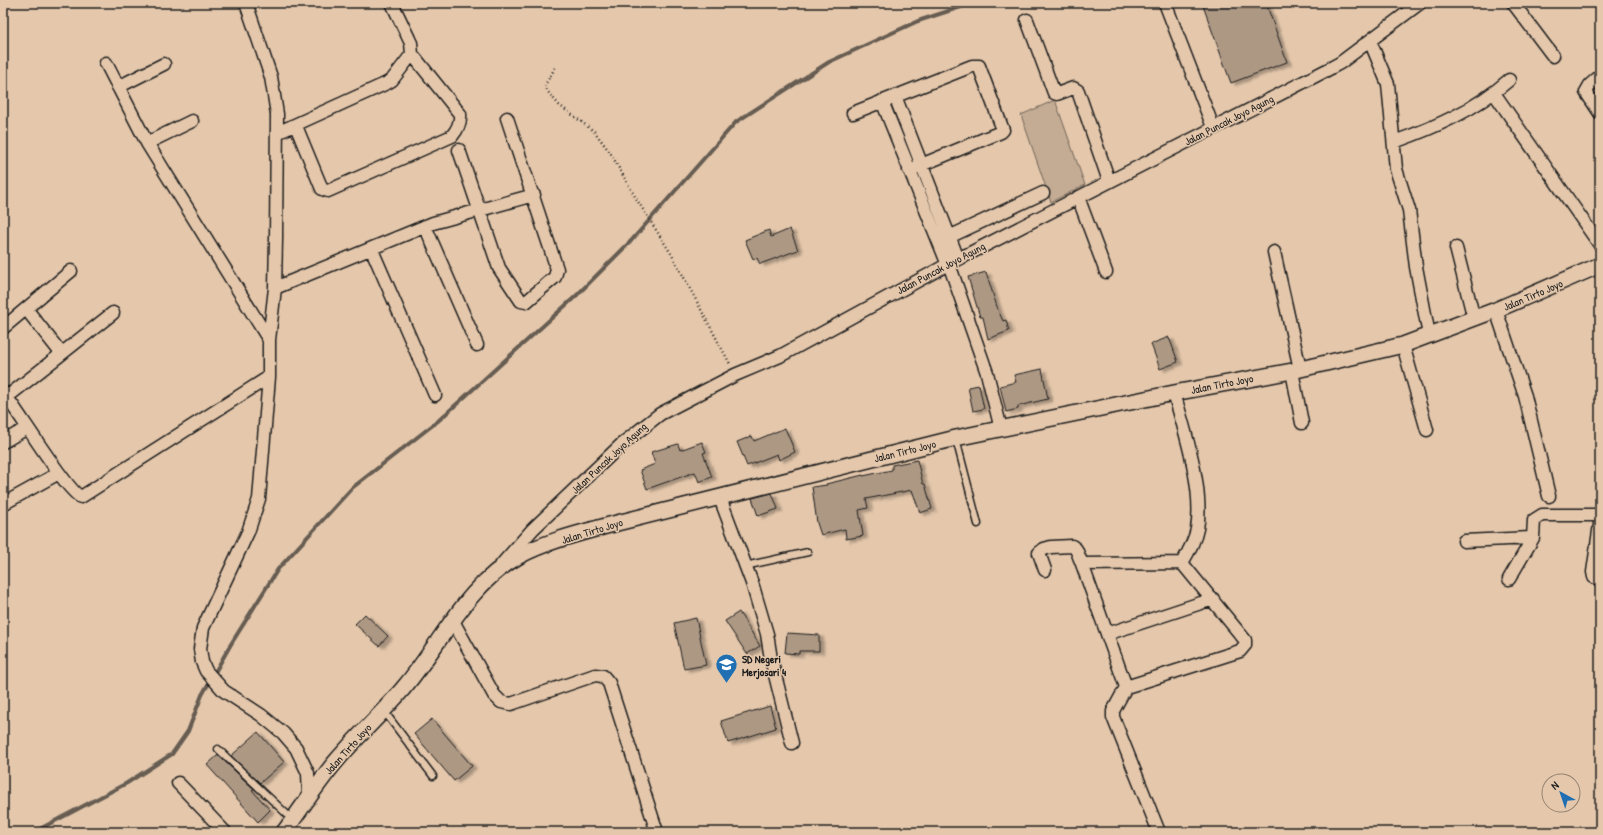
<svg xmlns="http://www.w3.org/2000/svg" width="1603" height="835" viewBox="0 0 1603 835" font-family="'Patrick Hand',sans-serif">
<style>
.green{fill:#c4ac94;stroke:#706458}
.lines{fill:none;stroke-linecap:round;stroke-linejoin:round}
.stream{stroke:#665c51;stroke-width:4}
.building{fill:#ad9884;stroke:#1c1c1c;filter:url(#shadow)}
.service-casing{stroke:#1c1c1c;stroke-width:9}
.minor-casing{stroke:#1c1c1c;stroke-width:15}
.tertiary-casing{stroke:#1c1c1c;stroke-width:18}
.path{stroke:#1c1c1c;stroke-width:2.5;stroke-dasharray:1 3;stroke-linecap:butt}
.service{stroke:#e5c8ac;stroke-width:6}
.minor{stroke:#e5c8ac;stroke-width:12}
.tertiary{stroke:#e5c8ac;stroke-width:15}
.labels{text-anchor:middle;stroke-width:3;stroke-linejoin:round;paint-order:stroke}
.street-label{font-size:11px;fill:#1c1c1c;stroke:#e5c8ac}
.poi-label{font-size:11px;font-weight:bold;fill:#1c1c1c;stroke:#e5c8ac;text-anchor:start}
</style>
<defs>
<filter id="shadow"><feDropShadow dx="4.5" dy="2.5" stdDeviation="1" flood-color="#0004"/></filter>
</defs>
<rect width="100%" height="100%" fill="#e5c8ac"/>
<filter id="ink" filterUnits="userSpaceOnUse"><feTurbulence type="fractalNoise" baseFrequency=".025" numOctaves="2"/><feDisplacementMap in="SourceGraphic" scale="8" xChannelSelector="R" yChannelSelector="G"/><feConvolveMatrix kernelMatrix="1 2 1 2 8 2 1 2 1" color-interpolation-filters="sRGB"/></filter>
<g filter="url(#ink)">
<path class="green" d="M1055,100L1085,185L1051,202L1021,115Z"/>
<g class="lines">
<path class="stream" d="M34,832L127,783L172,754L188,731L202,695L231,644L278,569L352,488L438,421L576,296L631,241L736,122L829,62L918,21L973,3"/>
</g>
<path class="building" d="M1202,3H1266L1287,62L1231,83Z
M790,229L798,250L760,264L757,258L753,259L745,240L769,230L771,237Z
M986,272L998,310L1003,321L1006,320L1009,331L988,339L983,317H980L968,277Z
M1169,337L1178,362L1160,369L1151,344Z
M1042,369L1048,399L1018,406V409L1006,412L1000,386L1016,382L1014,375Z
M979,385L984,409L973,411L968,387Z
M785,428L795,452L779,460L777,454L747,466L737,442L752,436L754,441Z
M702,442L706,452L703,453L712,477L699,482L695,472L647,489L640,470L655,464L651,452L678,444L680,450Z
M917,460L923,484H925L932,509L920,513L912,490L866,499L868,508L859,510L863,536L846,539L845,529L821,535L817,523L812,487L827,485L826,484L863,475V476L892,470V465Z
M772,493L778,509L758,516L752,498Z
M739,612L760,646L747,654L725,621Z
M365,614L388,636L379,646L355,624Z
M696,618L706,665L684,669L674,623Z
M787,633L819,635V651H799V654L785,653Z
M770,706L776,728L728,743L721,721Z
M432,719L472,766L454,781L414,734Z
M258,732L284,762L260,783L231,756Z
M218,755L254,789L252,790L270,810L258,822L207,765Z"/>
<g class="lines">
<defs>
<path id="service" d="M956,439L978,524
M745,566L808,552
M384,711L433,776
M218,749L293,820"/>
<path id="minor" d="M246,3L271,77L277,114L276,239L275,288L269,340V377L259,499L248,532L203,628L200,649L202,662L206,671L224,691L261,715L283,733L296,748L308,773L309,796
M1165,3L1213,127
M1513,3L1553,56
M1027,20L1054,93L1057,94L1073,88L1078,91L1109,181
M1370,41L1388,84L1396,169L1409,210L1416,267L1429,335
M106,63L147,143L269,340
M1600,76L1590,85L1586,92L1600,113
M118,87L164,64
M1494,93L1600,245
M895,96L958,259
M882,101L948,265
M853,113L972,66H979L1003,130L1001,132L909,170
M296,126L322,189L328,191L452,136C458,129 461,123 460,114L412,54L411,43L392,3
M277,133L387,83L392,80L412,54
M1394,142C1436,127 1475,110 1509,80
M147,143L192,121
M459,150L499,268L521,301L526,302L555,277L557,269L507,118
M1078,197L1106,272
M425,226L477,345
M949,237L1043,193
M1456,248L1474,319
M372,250L435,395
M1274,252L1300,369
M949,264L987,373L1001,429
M275,288L433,223L534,195
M27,310L61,353
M1496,310L1525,396L1549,496
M3,328L71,271
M1403,345L1427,430
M1292,371L1302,423
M3,392C17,409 67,492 81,497L269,377
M1174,393C1185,432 1204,489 1197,529C1195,540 1188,553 1182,563L1245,640V645L1240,651L1126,687L1082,564L1182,563
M7,397L113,313
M3,442L27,428
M720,498L752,583L767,634L771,659L792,743
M3,504L59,473
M1600,524L1593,572L1594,577L1600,580
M1464,541L1533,538L1534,520L1542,515H1600
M502,564L533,529L622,444L660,414L735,375L780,356L943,267L1327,70L1340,63L1420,3
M1045,570L1039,553L1044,549L1051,547L1072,546L1076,549L1082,564
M1509,579L1533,538
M453,621L494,695L501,702L511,704L595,675L603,676L609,683L657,832
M1107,634L1213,599
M1126,687L1113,711V717L1159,832
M178,783L225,832"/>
<path id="tertiary" d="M284,832C302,808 318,782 338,759C360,733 385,711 406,685C442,641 468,584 519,556C549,540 585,532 617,523L956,438L1174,393L1292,371L1403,345L1496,310L1600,265"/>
</defs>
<use href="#service" class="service-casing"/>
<use href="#minor" class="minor-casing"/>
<use href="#tertiary" class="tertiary-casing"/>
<path class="path" d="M555,68L545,85L548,92L559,105L595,132L611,154L637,200L672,255L730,364"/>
<use href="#service" class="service"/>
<use href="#minor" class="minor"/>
<use href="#tertiary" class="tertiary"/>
</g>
</g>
<defs>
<symbol id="school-pin" viewBox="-11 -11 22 30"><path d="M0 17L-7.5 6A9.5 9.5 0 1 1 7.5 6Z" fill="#1f6fb2" stroke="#e5c8ac"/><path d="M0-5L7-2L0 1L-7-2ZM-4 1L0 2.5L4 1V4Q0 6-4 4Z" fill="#fff"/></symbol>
</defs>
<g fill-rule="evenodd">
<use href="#school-pin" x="714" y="652" width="25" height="34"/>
</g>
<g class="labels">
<g class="street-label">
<text transform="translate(1229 120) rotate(-27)" y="4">Jalan Puncak Joyo Agung</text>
<text transform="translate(941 268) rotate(-28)" y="4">Jalan Puncak Joyo Agung</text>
<text transform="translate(1533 295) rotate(-23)" y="4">Jalan Tirto Joyo</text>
<text transform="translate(1222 384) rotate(-11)" y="4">Jalan Tirto Joyo</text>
<text transform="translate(905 451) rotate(-14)" y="4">Jalan Tirto Joyo</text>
<text transform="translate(609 458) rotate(-43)" y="4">Jalan Puncak Joyo Agung</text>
<text transform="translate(592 531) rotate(-17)" y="4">Jalan Tirto Joyo</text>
<text transform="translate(348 749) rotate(-48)" y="4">Jalan Tirto Joyo</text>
</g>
<g class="poi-label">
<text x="742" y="663">SD Negeri<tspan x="742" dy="13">Merjosari 4</tspan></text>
</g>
</g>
<rect width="1603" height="835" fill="none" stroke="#e5c8ac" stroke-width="16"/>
<rect x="8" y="8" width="1587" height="819" fill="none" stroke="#1c1c1c" stroke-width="1.5" filter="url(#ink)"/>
<g transform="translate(1561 793) rotate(320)"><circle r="19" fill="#e5c8ac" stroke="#958372"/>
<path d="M0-3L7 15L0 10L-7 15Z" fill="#1f6fb2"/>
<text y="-6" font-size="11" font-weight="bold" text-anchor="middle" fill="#1c1c1c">N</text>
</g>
</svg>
